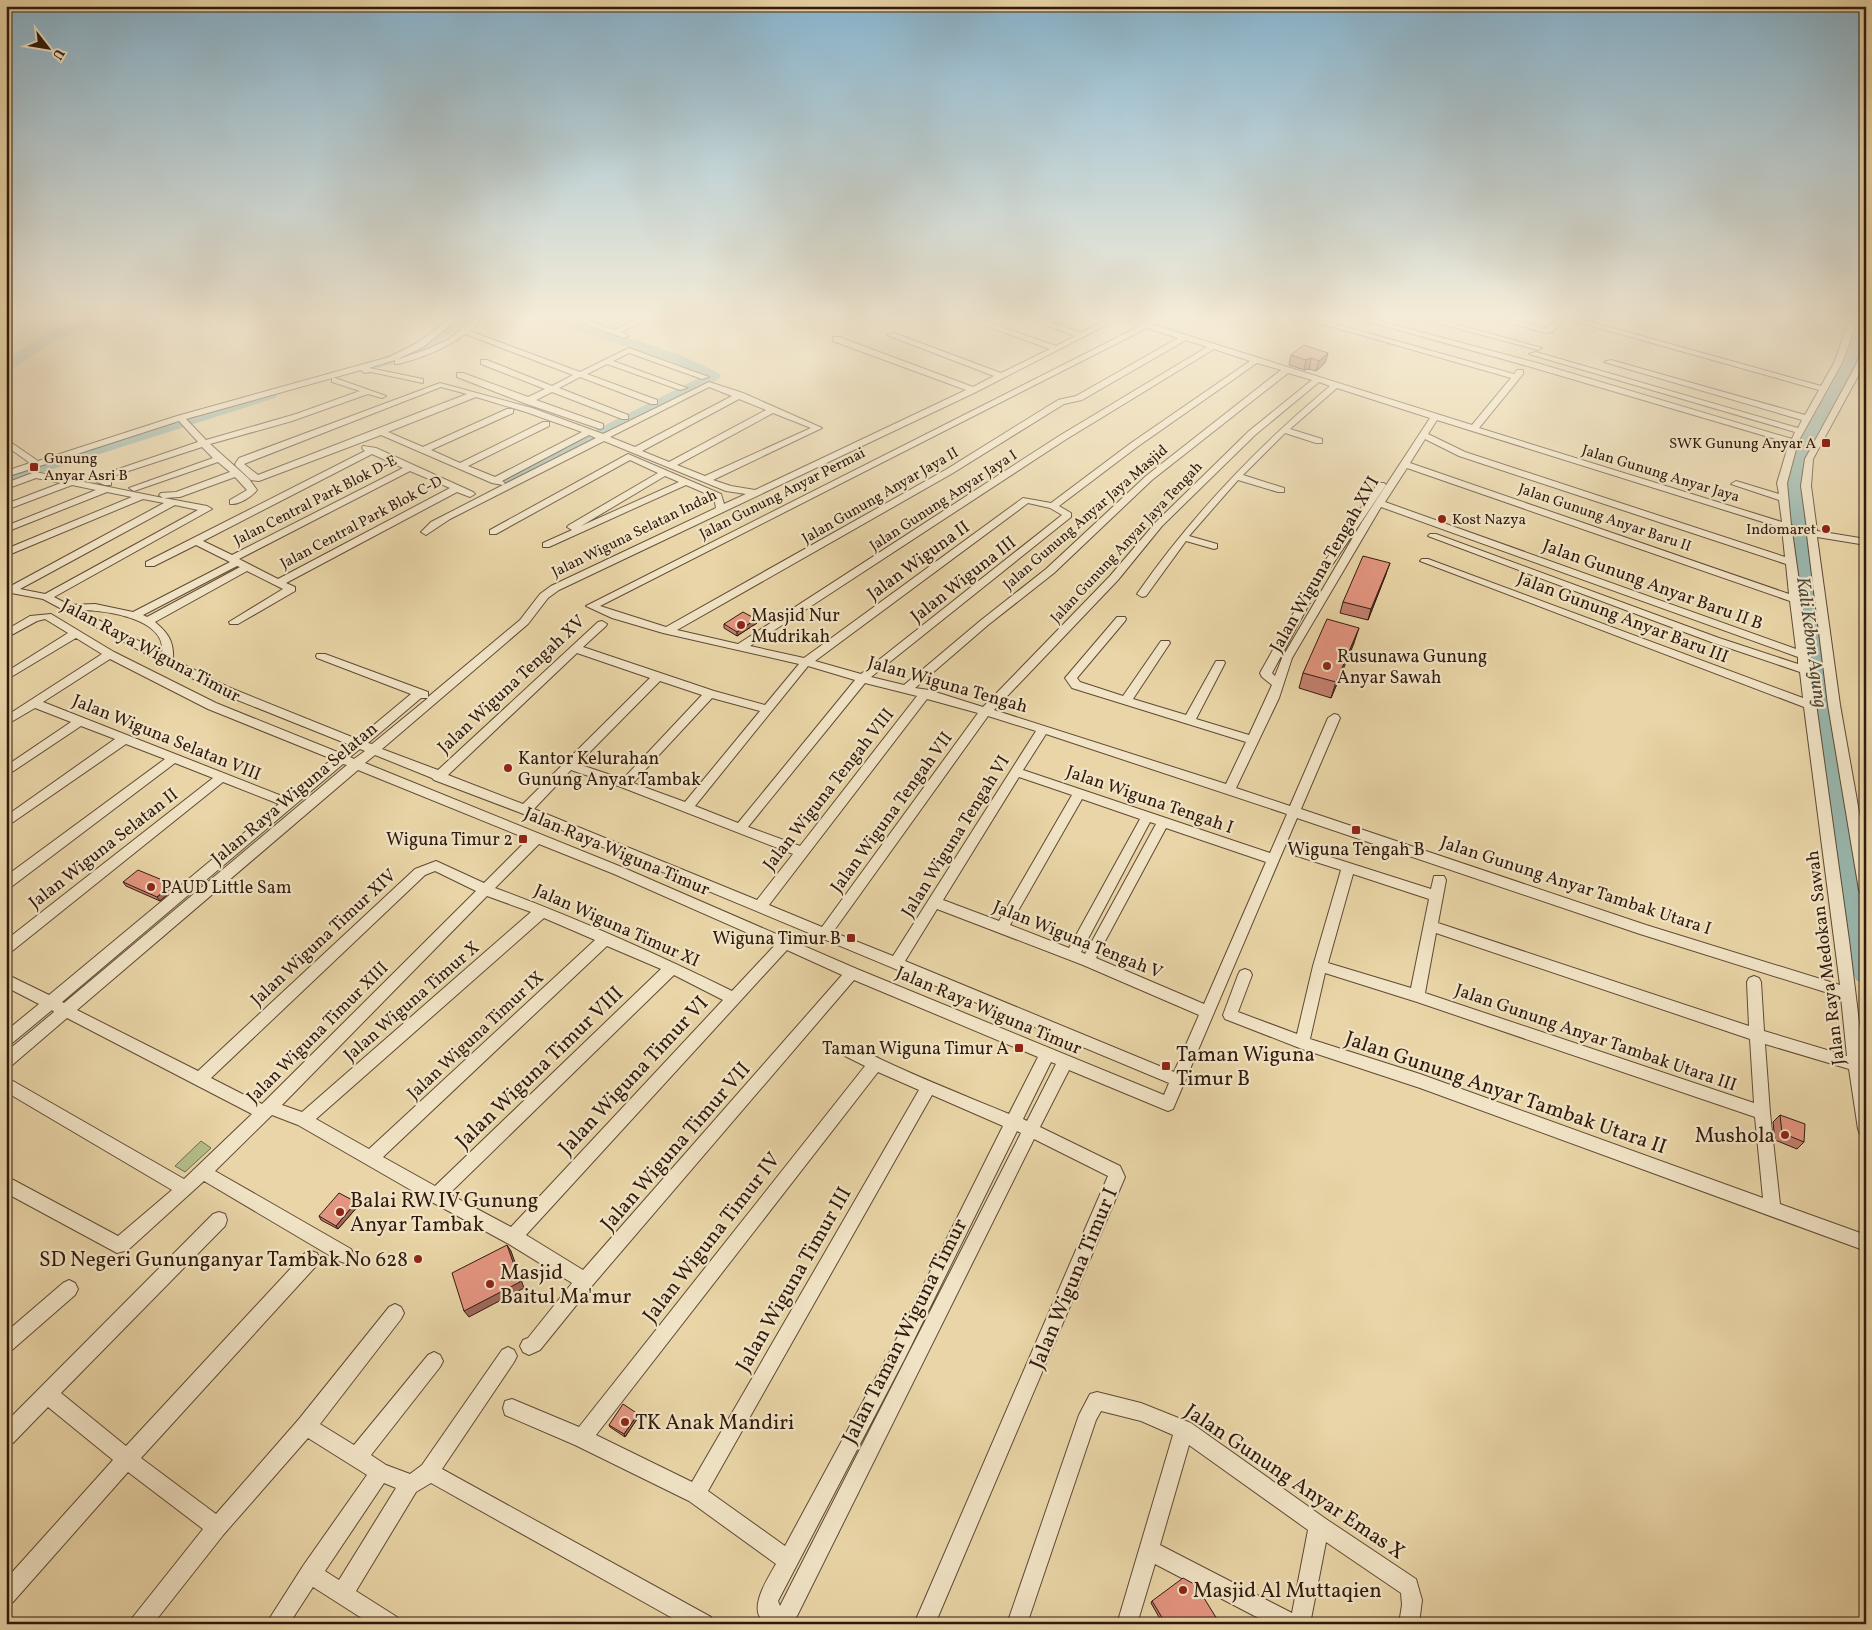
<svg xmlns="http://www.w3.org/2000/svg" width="1872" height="1630" viewBox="0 0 1872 1630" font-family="Vollkorn,serif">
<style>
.green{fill:#b4be89;stroke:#726c4b}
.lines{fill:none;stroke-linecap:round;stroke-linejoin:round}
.river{fill:#99b8ae;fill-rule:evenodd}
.minor-casing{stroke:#5f4934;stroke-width:2}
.minor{fill:#f1e4c6;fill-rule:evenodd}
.wall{fill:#c4806f;stroke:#311a0d}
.shaded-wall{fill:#a0685a;stroke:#311a0d}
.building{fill:#e49581;stroke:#311a0d}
.poi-dot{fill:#8f2418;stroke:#f1e4c6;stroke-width:2}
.labels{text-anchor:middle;stroke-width:4.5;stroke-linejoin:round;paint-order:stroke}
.far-poi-label{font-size:15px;fill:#311a0d;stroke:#f1e4c6;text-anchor:end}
.far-street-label{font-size:15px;fill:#311a0d;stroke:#f1e4c6}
.street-label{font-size:18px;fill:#311a0d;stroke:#f1e4c6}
.poi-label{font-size:18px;fill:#311a0d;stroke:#f1e4c6;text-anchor:start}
.water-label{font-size:19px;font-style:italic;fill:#50493d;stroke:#f1e4c6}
.near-poi-label{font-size:21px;fill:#311a0d;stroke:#f1e4c6;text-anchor:start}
.near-street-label{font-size:21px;fill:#311a0d;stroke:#f1e4c6}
</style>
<rect width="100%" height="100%" fill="#e9d5a7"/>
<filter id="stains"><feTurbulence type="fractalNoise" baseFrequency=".004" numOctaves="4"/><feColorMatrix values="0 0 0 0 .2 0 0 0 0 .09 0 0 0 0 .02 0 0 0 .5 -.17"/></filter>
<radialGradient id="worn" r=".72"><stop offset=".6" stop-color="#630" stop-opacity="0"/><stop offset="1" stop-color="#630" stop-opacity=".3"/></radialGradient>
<path class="green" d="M201,1141L211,1148L185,1172L175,1166Z"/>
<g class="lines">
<path class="river" d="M79,319H102L101,322C65,332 41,350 11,370L6,371V360L49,332Z
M453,319H468L421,355L378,368L373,367L371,364L373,361L411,349Z
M548,319H569L678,354L719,373L721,376L719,379L514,483H502L500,480L502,477L703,376L668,360L549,322Z
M1866,319V342L1858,362L1809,453L1803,478L1806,524L1840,759L1866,902V984L1857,981L1853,974L1818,759L1788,524L1787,478L1793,453L1844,362L1859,323L1861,320Z
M270,391L275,392L277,395L275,398L6,484V474Z"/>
<defs>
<path id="minor" d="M450,319H458L423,347L396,360L428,349L449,339L474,319H482L470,331L580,372L629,348L709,377L702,379L629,353L613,361L687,388L680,390L607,364L587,374L657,400V404H651L580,377L559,388L628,415V419H622L552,392L536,400L603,424V428L600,429L524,403L457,377V373H463L528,397L545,389L481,364V360H487L552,386L573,375L465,334C445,349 422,358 398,364H395V360L369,368L423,379V383L371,372L364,373L361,370L186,419L206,440L296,414L360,391L332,382V378H335L386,396L382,398L368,394L292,421L210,444L249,479L257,490C252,497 238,505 230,504V500L247,490L235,477L180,497L164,498L207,506L212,509L54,597L69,605L95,604L133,612L230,562L196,545L154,566H146V562L365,451L362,448L363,446L376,448L473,492L475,494L470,497L457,492L286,583L295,587V591L238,624H230L229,622L283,589L247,571L155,622C168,633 174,641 173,659L228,687L357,739L411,694L317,658L316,656L317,654H325L428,692V697L520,620L540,594L551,586L716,508L714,497L686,485L549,547H543V543L572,530L567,527L569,525L658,473L630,460L496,534H490V530L628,454L721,494L724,504L746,494L726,491L604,441L450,519L426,535L421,532L431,522L503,485L492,483L381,435L259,481L251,480L236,466L235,464L239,458L440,383L532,408L603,434L709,382L743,393L822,428L713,480L731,486L755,490L966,390L833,341V337H839L973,387L994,376L887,335L894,333L1001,373L1050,349L967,319H979L1056,346L1075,336L1031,319H1042L1081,333L1108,319H1118L976,392L559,590L548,598L528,624L382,749L438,770L598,622L602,621L607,624L606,626L583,647L714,691L765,705L799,664L663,633L612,618L586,606L1140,326L1123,319H1135L1472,425L1511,378L1305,319H1318L1514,374L1517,370H1523V374L1479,428L1782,522L1779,500L1731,484L1736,481L1779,494L1777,483L1789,443L1531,367L1359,319H1372L1537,363L1792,439L1795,432L1529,354L1536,352L1798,428L1802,420L1604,362L1611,360L1805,415L1819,390L1567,319H1580L1821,386L1834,363L1850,319H1858L1842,363L1798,442L1787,483L1791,525L1807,529L1801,486L1805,459L1855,367L1862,349L1866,347V360L1863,367L1813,459L1811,486L1817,531L1866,539V545L1817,537L1840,705L1866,851V895L1861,894L1859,890L1828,705L1807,535L1792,531L1849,940L1866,1079V1136L1860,1134L1858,1129L1849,1069L1765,1044L1770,1113L1780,1204L1866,1235V1251L1420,1088L1302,1049L1225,1019L1223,1015L1238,975L1240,971L1245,969L1250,971L1252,975L1238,1012L1297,1034L1313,966L1341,870L1294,855L1293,852L1294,849L1299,847L1431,889L1434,876H1444L1446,880L1438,923L1749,1026L1747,982L1749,978L1754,976L1759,978L1761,982L1764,1031L1847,1056L1841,997L1640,934L1297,818L1173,1109L1168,1111L1163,1109L1069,1070L1040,1127L1120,1166L1125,1177L935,1624H914L1108,1176L1034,1139L796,1618L798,1624C790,1624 779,1626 771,1624C742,1617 768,1578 776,1564L689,1501L575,1445L505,1415L503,1408L505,1401L512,1399L579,1427L865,1066L845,1056L843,1051L845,1046C856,1042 870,1054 880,1059C922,1079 966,1096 1009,1114L1038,1057L854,980L591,1287L540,1350L529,1355L523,1352L520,1346L523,1340L528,1338L572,1283L507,1243L430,1201L298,1125L272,1115L215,1171L351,1249L354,1255L351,1261L345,1263L339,1261L204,1181L128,1250L117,1253L6,1193V1176L118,1236L172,1190L6,1092V1077L184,1179L252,1114L67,1018L11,1066L6,1067V1052L54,1012L52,1010L11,1044L6,1046V1031L39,1004L6,987V974L49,995L279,804L223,782L11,952L6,953V940L213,778L175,763L11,887L6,888V876L165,759L126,744L6,827V816L115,739L81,726L6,776V766L71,722L35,708L6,725V716L102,654L76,638L6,680V672L68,633L45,619L37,621L6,638V630L30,616L51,614L114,652L216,703L340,753L350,745L220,693L43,599L6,592V586L9,587L164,503L143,499L6,556V549L132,497L107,492L6,532V526L96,490L72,485L6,510V504L61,483L36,478L6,489V483L35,472L163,498L159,495L161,493L176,492L230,472L218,462L137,490L134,491L129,488L213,458L202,447L104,479L111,481V485H105L89,479L198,442L179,421L6,477V471L30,463L6,446V439L38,461L177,416L389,357L417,343ZM1147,328L1178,338L1076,396L1058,400L947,469L666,627L600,606ZM1186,340L1207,347L1059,436L738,644L677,630L953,473L1064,404L1082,400ZM1214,349L1250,361L1131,443L1051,503L1023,498L804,658L750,646L1065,440ZM1257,363L1281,370L1146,476L1046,569L980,621L904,685L871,677L1071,517V513L1059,506L1137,447ZM1288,373L1312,380L1249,431L1156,522L1110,576L983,707L929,690L915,688L988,625L1054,573L1152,480ZM1319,382L1330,386C1256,448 1192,515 1137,594L1142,597L1146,596L1186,541L1214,549L1217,548V544L1189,536L1238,480L1278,492H1284V488L1243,475L1285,433L1316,443H1322V439L1290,429L1337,388L1430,418L1362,522L1282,658L1275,676L1272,673L1322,580L1386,485L1384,483H1378L1312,580L1260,673L1262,677L1272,685L1249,735L1196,719L1225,663L1224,661H1216L1186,715L1133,699L1170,643L1169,641H1161L1123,696L1080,682L1077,678L1125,621L1126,619L1125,617H1117L1065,678L1072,688L1246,742L1226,784L994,710L1118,580L1162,526L1255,435ZM441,387L467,394L258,475L244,464ZM709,387L732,396L635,447L610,437ZM476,397L526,412L582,432L495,477L468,466L549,426V422H543L460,463L431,450L513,413V409H507L423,447L388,432ZM739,399L766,410L669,462L642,451ZM773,413L811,428L705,476L677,465ZM1437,420L1782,528L1785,557L1465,452L1428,434ZM589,435L596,438L503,485L505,483L502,481ZM1425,439L1459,456L1786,564L1789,594L1410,463ZM372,454L403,468L232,555L203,541ZM1407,468L1790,601L1796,649L1385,502ZM410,471L450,488L278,579L239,559ZM665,476L679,482L581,526ZM1028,503L1050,508L1062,515L861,674L815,661ZM175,505L198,510L45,594L20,589ZM1381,507L1798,657V664L1719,638L1436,534H1430L1428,536L1711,642L1800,672L1803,698L1428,559H1422L1420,561L1804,707L1840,985L1646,925L1301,809L1340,718L1338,715L1334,714L1328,718L1290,806L1236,788L1279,698L1292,658ZM237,566L240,567L147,617L143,615ZM79,610C104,610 167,618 162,653ZM577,653L650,678L523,804L448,775ZM110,659L208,709L332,759L287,798L43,702ZM808,666L855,680L738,823L695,806ZM660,681L702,695L623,779L578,764ZM865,683L917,696L800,846L748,827ZM421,698H428L372,744L368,743ZM712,698L760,711L685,802L633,783ZM927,699L978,713L822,927L769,905ZM988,716L1036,731L893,956L833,932ZM1046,734L1287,814L1270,853L1023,770ZM360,749L365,751L354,759L350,757ZM375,755L432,778L434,780L521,813L1169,1083L1164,1095L857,969L624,868L365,763ZM343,764L347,765L64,1003L62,1002ZM358,770L528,839L484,883L436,861L415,869L198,1071L77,1010ZM571,770L621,787L793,854L757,900L534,809ZM1019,777L1072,795L999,921L943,900ZM1082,799L1140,819L1069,948L1010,925ZM1150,822L1156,824L1085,954L1081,952ZM1166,828L1266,862L1204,1004L1096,958ZM539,844L614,874L775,945L732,991C655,953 576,918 495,888ZM435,871L476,891L262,1104L211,1078L425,875ZM1353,874L1429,899L1411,988L1328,963ZM487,896L531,912L302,1112L282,1105ZM937,909L1083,965L1199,1015L1174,1072L905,961ZM544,918L595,940L369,1149L316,1119ZM1436,933L1750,1039L1754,1103L1425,993ZM607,946L661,969L435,1186L383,1157ZM787,950L842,975L583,1270L526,1235ZM1325,973L1417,1002L1755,1117L1763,1198L1420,1074L1310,1039ZM674,975L723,1000L511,1227L449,1194ZM1051,1062L1056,1064L1027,1121L1023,1119ZM878,1072L919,1090L692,1482L596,1435ZM932,1095L1003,1126L893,1346L785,1546L708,1491ZM1017,1131L1021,1133L780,1606L778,1601L905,1358Z
M571,319H583L614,330L638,319H648L621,332L628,336L624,338Z
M1423,319H1437L1542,348L1538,350Z
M1495,319H1509L1546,329L1556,319H1564L1552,332L1546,333Z
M6,409L12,414L6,417Z
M219,1212L225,1214L227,1220L225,1226L61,1393L126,1446L305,1253L311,1251L317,1253L320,1259L317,1265L141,1458L216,1514L299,1419L389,1307L395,1304L401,1307L404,1313L401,1319L320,1424L354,1445L428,1355L434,1352L440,1355L443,1361L440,1367L371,1455L386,1465L410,1474L422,1465L502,1350L508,1347L514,1350L517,1356L514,1362L442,1469L711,1617L714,1624H683L431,1483L416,1492L356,1591L397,1617L400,1624H371L313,1587L289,1624H266L303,1566L367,1475L308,1438L224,1534L153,1624H130L133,1617L203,1529L128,1472L13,1602L6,1605V1579L113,1460L48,1407L13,1443L6,1445V1422L213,1214ZM384,1483L396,1488L339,1580L325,1571Z
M69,1280L75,1283L78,1289L75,1295L12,1350L6,1353V1332L63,1283Z
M1097,1392L1141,1403L1191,1423L1326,1519L1416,1579L1422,1600L1419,1624H1399L1402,1605L1401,1593L1326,1542L1310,1624H1270L1155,1564L1137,1624H1117L1173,1435L1141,1421L1101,1411L1096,1420L1027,1624H1007L1079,1415L1090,1394ZM1189,1445L1308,1530L1292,1613L1160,1545Z"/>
</defs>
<use href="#minor" class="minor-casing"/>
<use href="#minor" class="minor"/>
</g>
<path class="wall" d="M1328,353L1325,363L1316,371L1309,369L1304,370L1289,365L1291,355Z
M1386,574L1368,620L1340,613L1343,602Z
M757,623L737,636L724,628V624Z
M1354,643L1331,698L1299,688L1303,673Z
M123,882L172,884L175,888L160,901L126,886Z
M1780,1115L1804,1142L1797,1149L1775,1140L1773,1122Z
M356,1202L359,1205L338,1229L321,1220L319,1216Z
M638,1414L639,1416L625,1437L610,1427L609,1425Z
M1152,1601L1220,1624H1163L1151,1603Z"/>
<path class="shaded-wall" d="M1328,353L1325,363L1316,371L1319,361Z
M1311,358L1309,369L1304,370L1306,360Z
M1390,563L1386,574L1368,620L1371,609Z
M756,619L757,623L737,636V632Z
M1359,628L1354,643L1331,698L1336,682Z
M172,884L175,888L160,901L157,897Z
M356,1202L359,1205L338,1229L336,1226Z
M507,1245L511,1251L524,1288L469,1317L464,1311Z
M638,1414L639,1416L625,1437L624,1434Z"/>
<path class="building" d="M1304,345L1328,353L1319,361L1311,358L1306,360L1291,355Z
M1363,556L1390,563L1371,609L1343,602Z
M743,612L756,619L737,632L724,624Z
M1327,619L1359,628L1336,682L1303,673Z
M138,870L172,884L157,897L123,882Z
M1780,1115L1805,1124L1804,1142L1782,1133Z
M339,1193L356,1202L336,1226L319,1216Z
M507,1245L520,1282L464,1311L452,1273Z
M623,1404L638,1414L624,1434L609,1425Z
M1183,1578L1196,1585L1220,1624H1166L1152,1601Z"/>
<linearGradient id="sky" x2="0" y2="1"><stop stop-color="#88b6d1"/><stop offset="0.58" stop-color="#f5ecd7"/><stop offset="1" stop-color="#f5ecd7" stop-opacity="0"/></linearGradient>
<rect width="1872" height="548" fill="url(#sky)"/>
<g class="poi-dot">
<rect x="1821" y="438" width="10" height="10" rx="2.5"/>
<rect x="29" y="462" width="10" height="10" rx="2.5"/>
<circle cx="1442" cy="519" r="5"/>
<circle cx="1826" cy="529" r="5"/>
<circle cx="741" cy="625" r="5"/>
<circle cx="1327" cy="666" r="5"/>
<circle cx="508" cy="768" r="5"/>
<rect x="1351" y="825" width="10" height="10" rx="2.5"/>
<rect x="518" y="834" width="10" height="10" rx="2.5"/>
<circle cx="151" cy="887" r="5"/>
<rect x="846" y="933" width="10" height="10" rx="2.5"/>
<rect x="1014" y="1043" width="10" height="10" rx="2.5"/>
<rect x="1161" y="1061" width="10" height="10" rx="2.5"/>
<circle cx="1785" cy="1135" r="5"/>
<circle cx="340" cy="1212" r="5"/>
<circle cx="418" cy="1259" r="5"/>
<circle cx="490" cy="1284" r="5"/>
<circle cx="625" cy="1422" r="5"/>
<circle cx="1183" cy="1590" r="5"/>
</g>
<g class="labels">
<g class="far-poi-label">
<text x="1816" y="448">SWK Gunung Anyar A</text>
<text x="44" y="463" text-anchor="start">Gunung<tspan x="44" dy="17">Anyar Asri B</tspan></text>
<text x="1452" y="524" text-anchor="start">Kost Nazya</text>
<text x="1816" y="534">Indomaret</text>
</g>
<g class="far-street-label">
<text transform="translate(1661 473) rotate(17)" y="5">Jalan Gunung Anyar Jaya</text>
<text transform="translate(782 493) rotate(-27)" y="5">Jalan Gunung Anyar Permai</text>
<text transform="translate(880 495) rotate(-30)" y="5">Jalan Gunung Anyar Jaya II</text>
<text transform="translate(315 500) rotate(-27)" y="5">Jalan Central Park Blok D-E</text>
<text transform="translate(943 500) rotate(-33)" y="5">Jalan Gunung Anyar Jaya I</text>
<text transform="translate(1085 517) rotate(-41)" y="5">Jalan Gunung Anyar Jaya Masjid</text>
<text transform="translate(1605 517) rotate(19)" y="5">Jalan Gunung Anyar Baru II</text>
<text transform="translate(361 522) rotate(-28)" y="5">Jalan Central Park Blok C-D</text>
<text transform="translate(634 533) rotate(-26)" y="5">Jalan Wiguna Selatan Indah</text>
<text transform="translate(1126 542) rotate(-47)" y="5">Jalan Gunung Anyar Jaya Tengah</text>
</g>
<g class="street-label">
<text transform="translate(918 560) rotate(-36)" y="6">Jalan Wiguna II</text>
<text transform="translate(1324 564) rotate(-60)" y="6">Jalan Wiguna Tengah XVI</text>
<text transform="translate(963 579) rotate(-38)" y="6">Jalan Wiguna III</text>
<text transform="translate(1653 584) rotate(20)" y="6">Jalan Gunung Anyar Baru II B</text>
<text transform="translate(1623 617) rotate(21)" y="6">Jalan Gunung Anyar Baru III</text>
<text transform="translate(151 650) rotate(28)" y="6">Jalan Raya Wiguna Timur</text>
<text transform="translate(511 684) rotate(-43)" y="6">Jalan Wiguna Tengah XV</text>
<text transform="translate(948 684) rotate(16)" y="6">Jalan Wiguna Tengah</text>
<text transform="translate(167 737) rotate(22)" y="6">Jalan Wiguna Selatan VIII</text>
<text transform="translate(828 789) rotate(-52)" y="6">Jalan Wiguna Tengah VIII</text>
<text transform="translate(294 793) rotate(-40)" y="6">Jalan Raya Wiguna Selatan</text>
<text transform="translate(1150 799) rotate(19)" y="6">Jalan Wiguna Tengah I</text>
<text transform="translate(891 812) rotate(-54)" y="6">Jalan Wiguna Tengah VII</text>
<text transform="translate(955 836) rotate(-58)" y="6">Jalan Wiguna Tengah VI</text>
<text transform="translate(103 848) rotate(-38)" y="6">Jalan Wiguna Selatan II</text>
<text transform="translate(617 851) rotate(23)" y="6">Jalan Raya Wiguna Timur</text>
<text transform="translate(1576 885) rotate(18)" y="6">Jalan Gunung Anyar Tambak Utara I</text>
<text transform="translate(617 925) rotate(24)" y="6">Jalan Wiguna Timur XI</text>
<text transform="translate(323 937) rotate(-43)" y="6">Jalan Wiguna Timur XIV</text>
<text transform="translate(1078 939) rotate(22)" y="6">Jalan Wiguna Tengah V</text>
<text transform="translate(1825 958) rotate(-97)" y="6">Jalan Raya Medokan Sawah</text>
<text transform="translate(411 1001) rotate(-41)" y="6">Jalan Wiguna Timur X</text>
<text transform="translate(989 1010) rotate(23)" y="6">Jalan Raya Wiguna Timur</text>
<text transform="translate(317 1032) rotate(-45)" y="6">Jalan Wiguna Timur XIII</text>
<text transform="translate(475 1035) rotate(-43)" y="6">Jalan Wiguna Timur IX</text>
<text transform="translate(1596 1037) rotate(19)" y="6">Jalan Gunung Anyar Tambak Utara III</text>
</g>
<g class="poi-label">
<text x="751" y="621">Masjid Nur<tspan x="751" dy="21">Mudrikah</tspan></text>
<text x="1337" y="662">Rusunawa Gunung<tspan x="1337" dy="21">Anyar Sawah</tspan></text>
<text x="518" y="764">Kantor Kelurahan<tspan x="518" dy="21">Gunung Anyar Tambak</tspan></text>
<text x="513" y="845" text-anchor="end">Wiguna Timur 2</text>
<text x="1356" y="855" text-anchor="middle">Wiguna Tengah B</text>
<text x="161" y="893">PAUD Little Sam</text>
<text x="841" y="944" text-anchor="end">Wiguna Timur B</text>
<text x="1009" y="1054" text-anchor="end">Taman Wiguna Timur A</text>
</g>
<g class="water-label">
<text transform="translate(1813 642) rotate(82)" y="7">Kali Kebon Agung</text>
</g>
<g class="near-poi-label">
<text x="1176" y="1061">Taman Wiguna<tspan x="1176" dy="24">Timur B</tspan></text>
<text x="1775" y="1142" text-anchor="end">Mushola</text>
<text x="350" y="1207">Balai RW IV Gunung<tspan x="350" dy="24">Anyar Tambak</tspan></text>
<text x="408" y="1266" text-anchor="end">SD Negeri Gununganyar Tambak No 628</text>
<text x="500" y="1279">Masjid<tspan x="500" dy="24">Baitul Ma'mur</tspan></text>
<text x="635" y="1429">TK Anak Mandiri</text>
<text x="1193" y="1597">Masjid Al Muttaqien</text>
</g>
<g class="near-street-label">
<text transform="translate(539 1067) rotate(-44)" y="7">Jalan Wiguna Timur VIII</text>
<text transform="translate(633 1075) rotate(-47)" y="7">Jalan Wiguna Timur VI</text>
<text transform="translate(1506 1092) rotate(19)" y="7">Jalan Gunung Anyar Tambak Utara II</text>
<text transform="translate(675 1146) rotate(-49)" y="7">Jalan Wiguna Timur VII</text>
<text transform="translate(711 1237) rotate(-52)" y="7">Jalan Wiguna Timur IV</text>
<text transform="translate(1073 1278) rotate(-67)" y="7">Jalan Wiguna Timur I</text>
<text transform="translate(793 1279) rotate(-60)" y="7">Jalan Wiguna Timur III</text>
<text transform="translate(904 1331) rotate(-63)" y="7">Jalan Taman Wiguna Timur</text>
<text transform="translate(1295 1481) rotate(34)" y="7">Jalan Gunung Anyar Emas X</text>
</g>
</g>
<rect width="1872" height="1630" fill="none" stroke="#e9d5a7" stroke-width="25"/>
<rect x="8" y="8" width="1857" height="1615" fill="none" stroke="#311a0d" stroke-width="2.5"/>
<rect x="12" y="12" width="1847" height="1605" fill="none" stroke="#311a0d"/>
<g transform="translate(48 48) rotate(121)" stroke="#f1e4c6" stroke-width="4" paint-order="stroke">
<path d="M0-4L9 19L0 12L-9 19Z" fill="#311a0d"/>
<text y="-8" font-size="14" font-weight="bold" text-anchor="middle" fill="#311a0d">U</text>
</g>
<rect width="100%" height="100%" filter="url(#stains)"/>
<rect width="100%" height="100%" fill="url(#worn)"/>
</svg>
